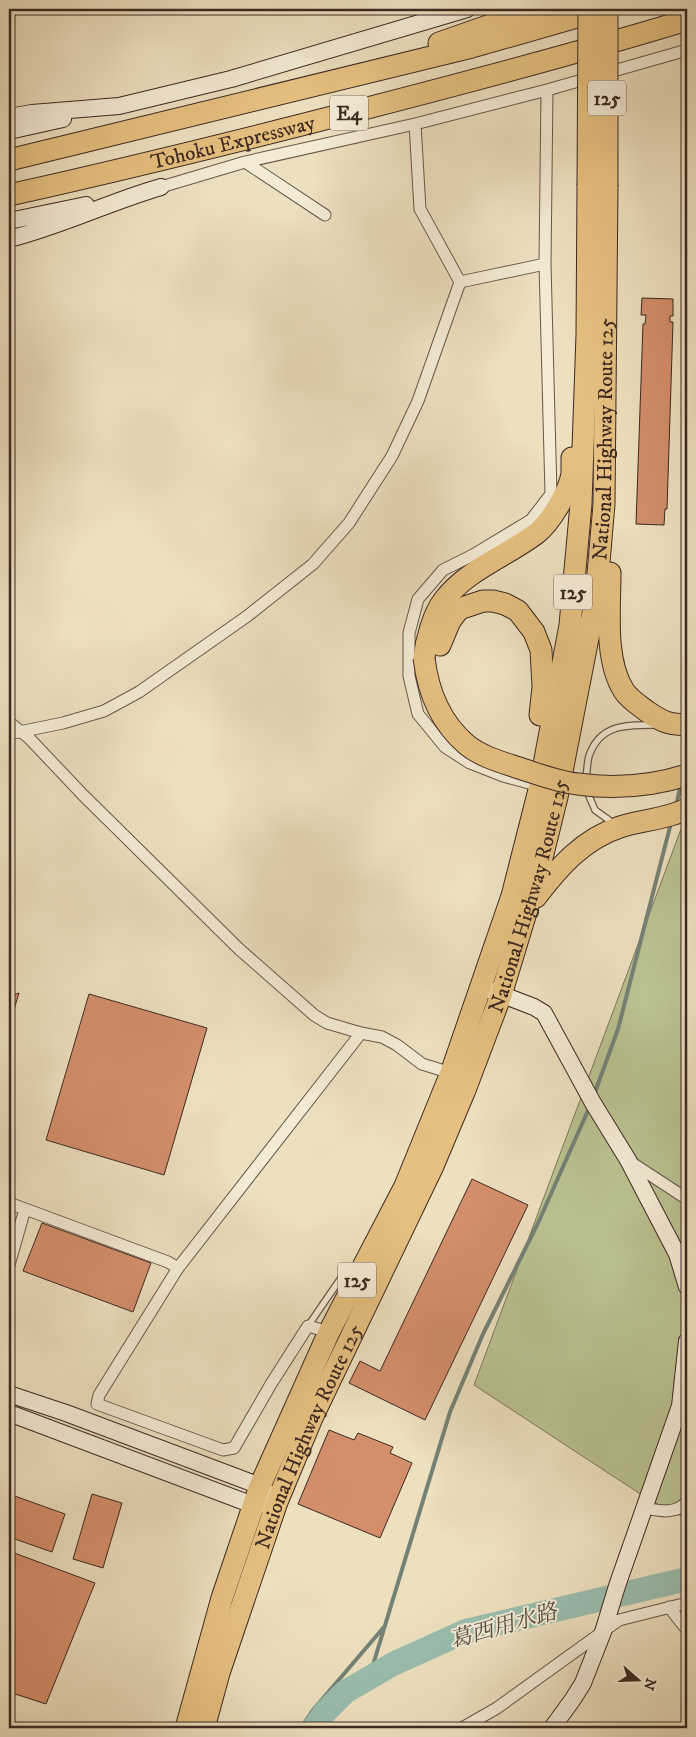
<svg xmlns="http://www.w3.org/2000/svg" width="696" height="1737" viewBox="0 0 696 1737" font-family="'IM FELL DW Pica','Noto Serif JP',serif">
<style>
.green{fill:#bac290;stroke:#7b7659}
.lines{fill:none;stroke-linecap:round;stroke-linejoin:round}
.stream{stroke:#748276;stroke-width:4}
.river{stroke:#9abdae;stroke-width:24}
.building{fill:#d48e6b;stroke:#3c2922}
.lane-casing{stroke:#685749;stroke-width:8}
.street-casing{stroke:#685749;stroke-width:13}
.secondary-casing{stroke:#3c2922;stroke-width:18}
.highway-casing{stroke:#3c2922;stroke-width:23}
.lane{stroke:#f3ebd5;stroke-width:5.5}
.street{stroke:#f3ebd5;stroke-width:11}
.secondary{stroke:#f3ebd5;stroke-width:16}
.highway{stroke:#e6c080;stroke-width:21}
.highway-bridge-casing{stroke:#3c2922;stroke-width:23;stroke-linecap:butt}
.highway-bridge{stroke:#e6c080;stroke-width:21}
.labels{text-anchor:middle;stroke-width:4;stroke-linejoin:round;paint-order:stroke}
.shield{fill:#f3ebd5;stroke:#736358;stroke-width:1}
.shield-label{font-size:20px;font-weight:bold;fill:#3c2922}
.street-label{font-size:21px;fill:#3c2922;stroke:#f3ebd5}
.water-label{font-size:22px;font-style:italic;fill:#544e45;stroke:#f3ebd5}
</style>
<rect width="100%" height="100%" fill="#ede0bf"/>
<filter id="stains"><feTurbulence type="fractalNoise" baseFrequency=".004" numOctaves="4"/><feColorMatrix values="0 0 0 0 .2 0 0 0 0 .09 0 0 0 0 .02 0 0 0 .5 -.17"/></filter>
<radialGradient id="worn" r=".72"><stop offset=".6" stop-color="#630" stop-opacity="0"/><stop offset="1" stop-color="#630" stop-opacity=".3"/></radialGradient>
<path class="green" d="M687,825V1519L648,1499L474,1385L681,829Z"/>
<g class="lines">
<path class="stream" d="M676,806L681,784
M594,1095L618,1029L671,823
M369,1678L450,1412L483,1334L538,1223L590,1106
M301,1728L313,1710L384,1627"/>
<path class="river" d="M314,1728L325,1712L345,1692L393,1664L466,1631L687,1579"/>
</g>
<path class="building" d="M642,298L673,299V316H670V322H673L667,509H665L664,525L636,524L643,324H645L646,315H641Z
M19,993L9,1026V996Z
M89,994L207,1028L164,1175L46,1140Z
M472,1179L528,1205L425,1420L349,1383L360,1361L380,1371Z
M42,1223L151,1263L133,1312L23,1271Z
M329,1430L354,1440L358,1433L393,1447L390,1453L412,1463L380,1538L298,1504Z
M9,1494L65,1514L52,1552L9,1537Z
M92,1494L122,1503L103,1568L73,1559Z
M9,1551L95,1583L46,1704L9,1692Z"/>
<g class="lines">
<defs>
<path id="lane" d="M586,780C587,772 587,763 589,756C600,724 626,725 655,725
M586,789L595,810L613,823
M308,1326L343,1275L352,1278"/>
<path id="street" d="M547,90L687,50
M245,162L325,215
M161,187L245,162L415,124L547,90L545,264L551,494L531,520L473,555L443,570L418,599L409,633V676L418,714L445,747L470,763L503,776L540,786
M460,282L545,264
M9,722L29,738L83,795L239,949L314,1015L327,1023L361,1033L382,1037L397,1045L422,1064L451,1073
M9,734L63,723L104,711L139,692L246,617L313,564L349,523L392,456L418,401L460,282L420,209L415,124
M629,1161L687,1199
M9,1203L168,1262L178,1268
M9,1265L25,1209
M329,1332L308,1326L271,1384L234,1448L223,1450L97,1404L99,1395L178,1268L361,1033
M644,1508C659,1511 677,1515 687,1501
M669,1607L687,1630
M462,1728L497,1708L619,1620L687,1603"/>
<path id="secondary" d="M9,117L32,113L119,106L231,79L467,9
M9,131L63,119
M9,221L86,205
M9,239C61,226 109,202 161,187
M482,987L534,1007L544,1013L593,1103L628,1160L677,1254L687,1287
M9,1394L66,1413L239,1478L260,1486L267,1493
M9,1413L253,1505L265,1504
M552,1728L573,1699L583,1683L603,1632L617,1586L680,1406L687,1341"/>
<g id="highway">
<path d="M439,43L536,9"/>
<path d="M9,160L472,47L605,9"/>
<path id="s1" d="M9,195C122,170 235,142 348,113C461,84 575,54 687,20"/>
<path d="M610,573C610,609 604,660 624,691C629,699 640,706 648,712C661,721 671,726 687,724"/>
<path d="M440,645L450,621L459,609L483,601H493L505,604L518,611L534,632L541,650L543,687L540,715"/>
<path d="M424,658C426,641 433,614 444,600C468,569 507,556 537,533C551,522 569,491 572,474C572,469 572,464 572,458"/>
<path d="M536,897C559,867 583,839 620,827C642,820 667,819 687,809"/>
<path d="M186,1728L222,1598L260,1486L329,1332L405,1186L451,1073L512,896L540,786L570,625L581,504L587,335L588,186"/>
<path id="s2" d="M204,1728L219,1673L277,1502L312,1418L433,1166L465,1090L501,995L539,870L557,797L596,597L604,504L607,187"/>
</g>
</defs>
<use href="#lane" class="lane-casing"/>
<use href="#street" class="street-casing"/>
<use href="#secondary" class="secondary-casing"/>
<use href="#highway" class="highway-casing"/>
<use href="#lane" class="lane"/>
<use href="#street" class="street"/>
<use href="#secondary" class="secondary"/>
<use href="#highway" class="highway"/>
<defs>
<path id="highway-bridge" d="M588,186L589,9
M607,187V9
M424,658C428,692 441,723 467,745C482,757 501,762 519,768C538,774 558,782 578,784C614,789 652,786 687,775"/>
</defs>
<use href="#highway-bridge" class="highway-bridge-casing"/>
<use href="#highway-bridge" class="highway-bridge"/>
</g>
<g class="labels">
<g class="shield">
<rect x="588" y="80.5" width="38" height="35" rx="4"/>
<rect x="330" y="95.5" width="38" height="35" rx="4"/>
<rect x="554" y="574.5" width="38" height="35" rx="4"/>
<rect x="338" y="1262.5" width="38" height="35" rx="4"/>
</g>
<g class="shield-label">
<text x="607" y="105">125</text>
<text x="349" y="120">E4</text>
<text x="573" y="599">125</text>
<text x="357" y="1287">125</text>
</g>
<g class="street-label">
<text dy="7" stroke="none"><textPath href="#s1" startOffset="230">Tohoku Expressway</textPath></text>
<text dy="7" stroke="none"><textPath href="#s2" startOffset="1360">National Highway Route 125</textPath></text>
<text dy="7" stroke="none"><textPath href="#s2" startOffset="895">National Highway Route 125</textPath></text>
<text dy="7" stroke="none"><textPath href="#s2" startOffset="310">National Highway Route 125</textPath></text>
</g>
<g class="water-label">
<text transform="translate(503 1625) rotate(-16)" y="8">葛西用水路</text>
</g>
</g>
<rect width="696" height="1737" fill="none" stroke="#ede0bf" stroke-width="30"/>
<rect x="10" y="10" width="676" height="1717" fill="none" stroke="#3c2922" stroke-width="2.5"/>
<rect x="15" y="15" width="666" height="1707" fill="none" stroke="#3c2922"/>
<g transform="translate(638 1680) rotate(110)" stroke="#f3ebd5" stroke-width="4" paint-order="stroke">
<path d="M0-4L9 19L0 12L-9 19Z" fill="#3c2922"/>
<text y="-8" font-size="14" font-weight="bold" text-anchor="middle" fill="#3c2922">N</text>
</g>
<rect width="100%" height="100%" filter="url(#stains)"/>
<rect width="100%" height="100%" fill="url(#worn)"/>
</svg>
